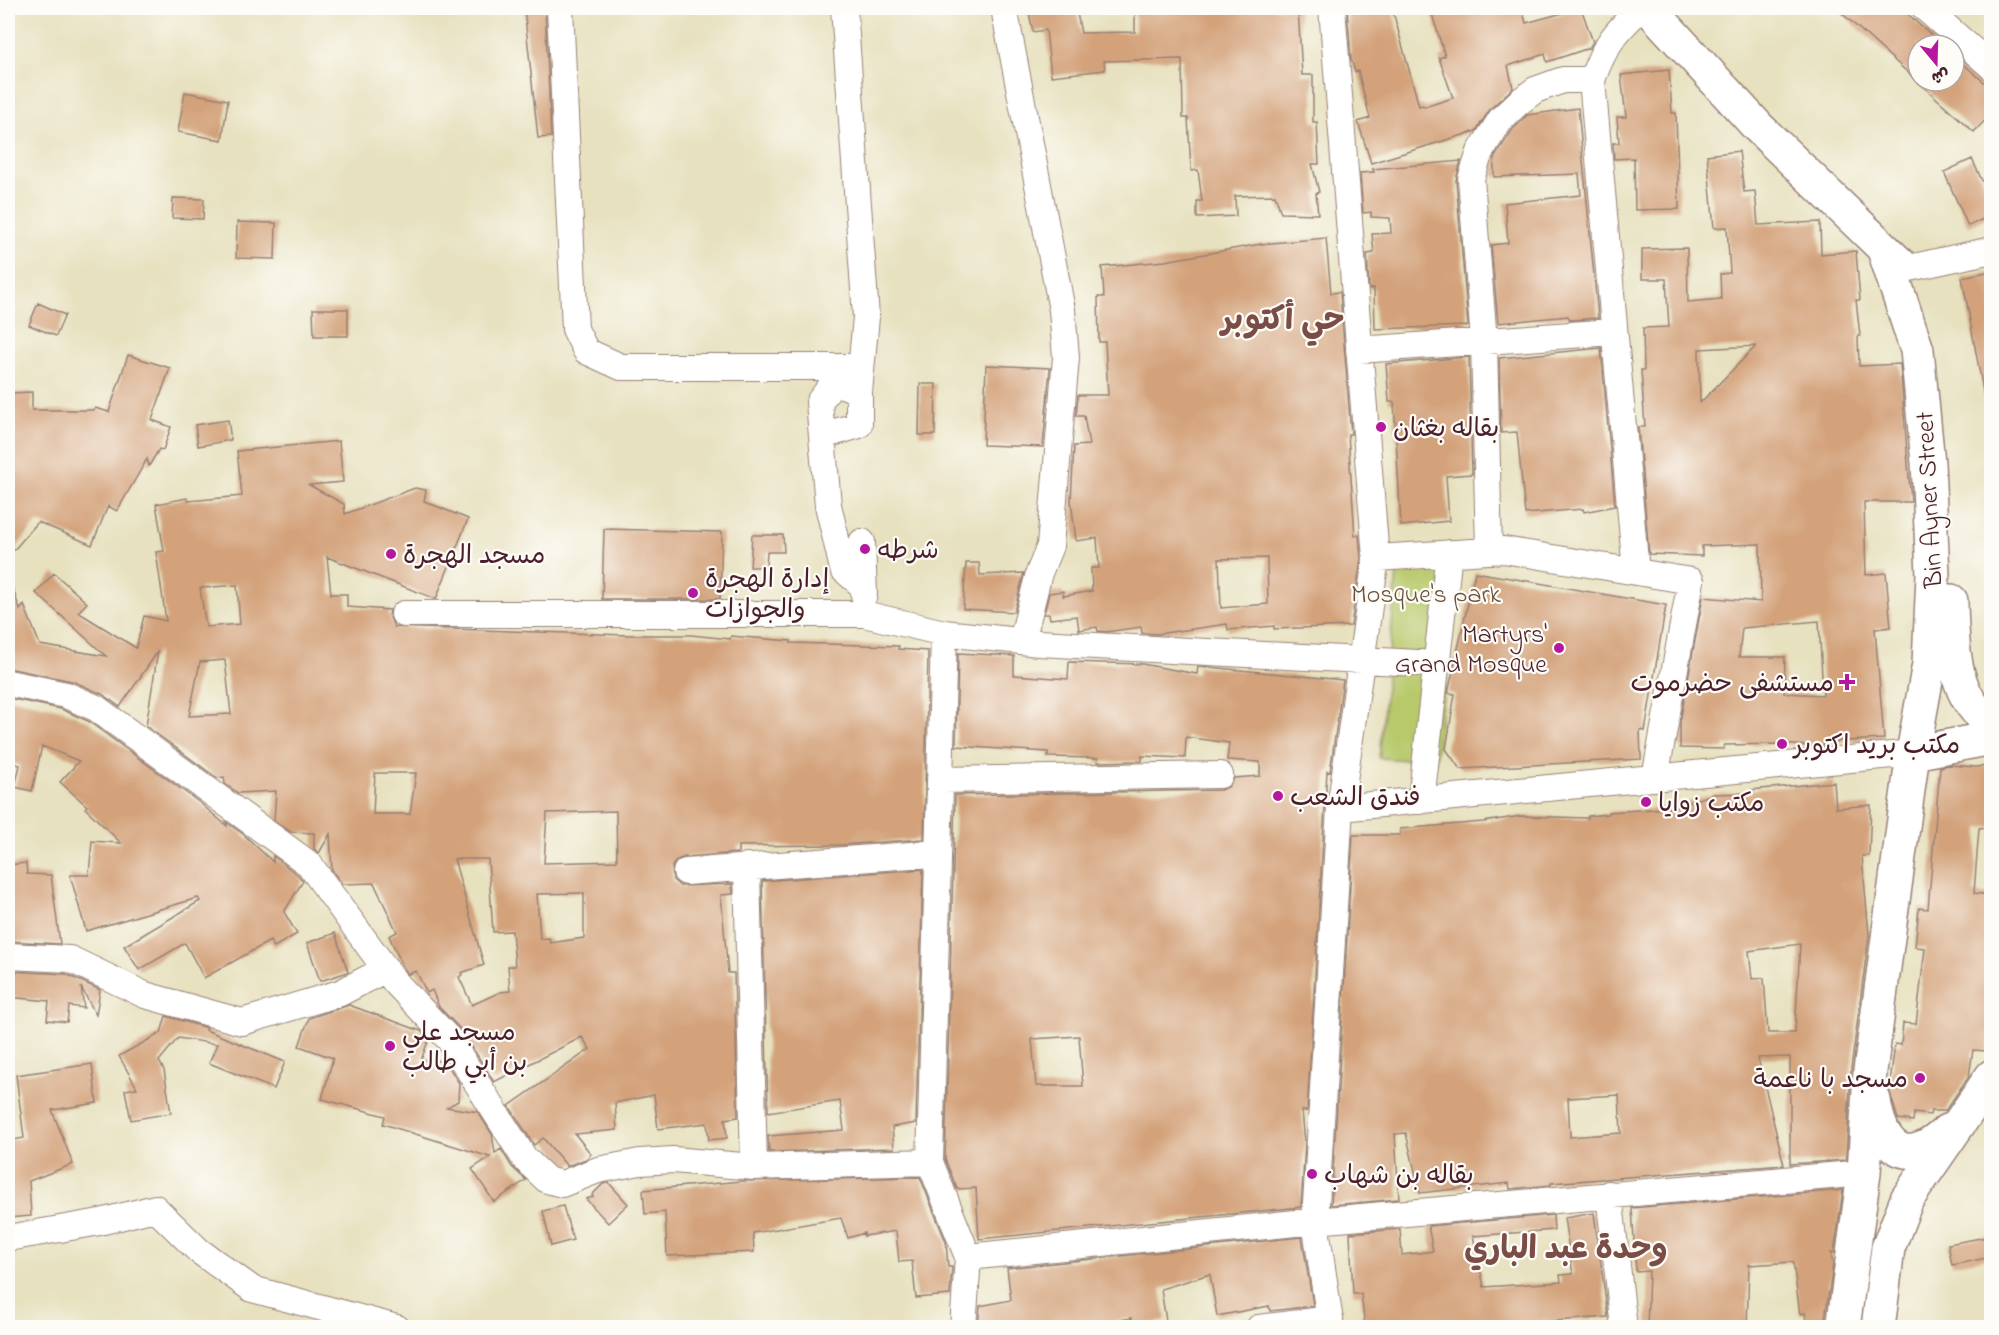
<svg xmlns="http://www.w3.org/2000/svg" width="1999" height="1335" viewBox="0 0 1999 1335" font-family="'Indie Flower','Playpen Sans Arabic',sans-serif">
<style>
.green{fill:#b8c96c;stroke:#81744c;stroke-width:1.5}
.building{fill:#d3a27a;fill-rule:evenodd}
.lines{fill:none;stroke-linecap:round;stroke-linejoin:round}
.minor-casing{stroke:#988075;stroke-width:28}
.highway-casing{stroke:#988075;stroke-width:36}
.minor{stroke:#fff;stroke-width:26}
.highway{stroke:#fff;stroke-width:33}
.poi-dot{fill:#b5179e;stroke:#fdfcf7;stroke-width:2}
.labels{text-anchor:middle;stroke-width:4.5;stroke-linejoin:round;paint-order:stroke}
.poi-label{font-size:26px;fill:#4a1f2b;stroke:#fdfcf7;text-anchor:start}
.street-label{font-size:26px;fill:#4a1f2b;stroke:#fdfcf7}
.park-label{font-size:26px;fill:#6b523e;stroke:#fdfcf7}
.district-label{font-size:32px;font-weight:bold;fill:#7a4d47;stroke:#fdfcf7}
</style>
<rect width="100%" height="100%" fill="#fdfcf7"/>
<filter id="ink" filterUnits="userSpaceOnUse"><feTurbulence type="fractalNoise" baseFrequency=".0167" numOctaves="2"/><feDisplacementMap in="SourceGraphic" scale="12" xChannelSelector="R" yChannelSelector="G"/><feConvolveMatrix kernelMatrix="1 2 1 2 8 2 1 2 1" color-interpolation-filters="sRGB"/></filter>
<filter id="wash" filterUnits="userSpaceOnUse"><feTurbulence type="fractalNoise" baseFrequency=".008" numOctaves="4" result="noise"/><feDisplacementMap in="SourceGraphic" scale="24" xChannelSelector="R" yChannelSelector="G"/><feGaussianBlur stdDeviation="1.35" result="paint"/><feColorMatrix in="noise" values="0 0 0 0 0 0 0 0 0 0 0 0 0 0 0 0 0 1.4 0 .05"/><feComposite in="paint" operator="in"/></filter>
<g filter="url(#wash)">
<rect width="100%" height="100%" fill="#e7e1bf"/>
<path class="green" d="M1460,556L1435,762L1379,758L1398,563Z"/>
<g id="blocks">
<path class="building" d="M524,8H545L551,137L538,138Z
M1028,8H1076L1081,33L1135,32V8H1298L1302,75H1313V122H1317L1319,164H1312L1319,192L1316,193L1318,214L1281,213L1275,195L1235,196L1236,216L1197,218V201H1202L1198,170L1191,171L1188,118H1183L1182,59L1104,61L1105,70L1051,76L1046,30L1033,32Z
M1347,8H1392L1419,106L1423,105L1424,107L1453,98L1439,58L1445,56L1430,8H1522L1526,23L1581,8L1593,42L1589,48L1547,62L1545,54L1508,66L1513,88L1491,108L1476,131L1371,163L1358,122L1370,118L1358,71L1355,72L1351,59Z
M1836,8H1901L1942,45H1918V81H1954V56L1992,89V113L1974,132Z
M1669,70L1672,113H1676L1679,209L1635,210L1634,158L1614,159L1613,143H1619L1617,117H1626L1621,75Z
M185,92L228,100L222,140L178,132Z
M1578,108L1598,318L1570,320L1568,316L1498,323L1491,245L1508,243L1505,203L1581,195L1579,174L1494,177V158L1513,129L1527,115Z
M1739,151L1744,192L1755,191L1758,225L1820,222L1821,254L1856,251L1860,300H1856L1860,336H1858L1859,366L1900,364L1911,502H1864L1866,575L1886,573L1891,627L1875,629L1884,739L1825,742L1822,747L1780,744L1724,745V749L1680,748V722L1703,597L1761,602L1760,544L1702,546V556L1649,554L1638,427H1645L1641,370H1644L1643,328L1669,327L1666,279H1642V249L1687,248L1688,302L1721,299L1720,274L1730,273L1727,227L1714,228L1707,155ZM1756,346L1700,403L1699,349ZM1819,621L1823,695L1784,693L1785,657H1739L1742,628Z
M1972,159L1992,202V215L1968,226L1944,172Z
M1461,161L1456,180L1468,326L1375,329L1374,288L1369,289L1367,254L1374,253L1372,234L1391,233L1390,218L1371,217V212L1363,213L1360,173L1374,172L1373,169Z
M173,198L204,199L203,219L172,218Z
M237,222L276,223L275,259L236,258Z
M1326,238L1331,293L1340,292L1351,434H1348L1355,536L1359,535L1361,558L1351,626L1274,629V626L1228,630L1227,624L1157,634L1142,633L1141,627L1106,632L1098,631L1097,627L1079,630L1077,616L1050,619L1049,614H1044L1049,593L1063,591V596L1092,591L1091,568H1099L1097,538L1076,541L1071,500L1074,446L1089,445L1084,416H1076L1078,395H1108L1105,342H1099L1098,297H1104L1102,267L1165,261L1261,244ZM1267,558L1268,604L1221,608L1219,559Z
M1992,271V395L1984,396L1962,277Z
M38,303L65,315L56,336L29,325Z
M313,309H348V336H314Z
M1601,348L1615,506L1584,512L1583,509L1525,514L1517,432L1501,433L1499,358Z
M128,355L170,368L152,420L171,427L163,450L159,449L149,466L147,459L117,511L108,506L92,545L38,522L8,557V393L32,392V410H94L95,408L109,412Z
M1469,357L1472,474L1446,476L1449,521L1401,526L1394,402H1389L1386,364Z
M986,365L1050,368L1043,447L983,445Z
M920,384H936L935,435H919Z
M228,420L231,440L198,446L195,425Z
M339,441L343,482L309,485L344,504L345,514L415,488L426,490L424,501L468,519L436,599L327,557L331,594H347V607L390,610L389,615L394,627L627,635H691L730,639L731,636L791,641V643L899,646L898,649L928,651L924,839L841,845L738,846V853L685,857L677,860L672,866L673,880L680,886L732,884L733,894L721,895L728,973H734L738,1117L725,1119L727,1138L709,1140L707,1123L658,1129L654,1095L615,1103L617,1130L575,1134L591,1154L586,1159L567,1166L543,1138L534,1145L509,1106L590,1049L582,1037L494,1082L462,1031L439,1007L432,990L427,993L416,971L408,974L404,969L389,936L397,932L374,883L342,884L332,870L330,834L319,853L314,849V833L291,832L274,820L276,791L238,793L225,784L224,777L217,778L146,726L158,651L120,707L102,694L72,681L8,668V581L10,580L20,610L24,605L40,645L106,656L36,593L54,573L87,603L78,612L136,648L144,616L166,621L156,552L164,551L156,504L187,498L188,501L242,496L237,451ZM237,585L240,624L206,627L200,588ZM225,660L231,714L189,716L200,662ZM375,773H416L410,814H373ZM616,811L617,861L544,863L547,813ZM454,859H488L493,932L512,931L515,966H508L510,991L500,992L472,1005L459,977L462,975L461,973L484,965ZM584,893V938L550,943L549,938L540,939L537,894Z
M604,529L722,532L720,599H602Z
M752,535H783L784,552H767L766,567H750Z
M966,563H979L980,575L1024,573L1014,612L963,609Z
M1475,572L1666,605L1645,731L1640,730L1641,759L1460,769L1446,749L1455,694L1448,693Z
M958,653L1014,656V675L1068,679L1069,662L1142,664L1197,674L1198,666L1343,680L1330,772L1327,771L1307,1111H1302L1305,1142L1301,1207L979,1239L976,1188L957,1189L945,1159L955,795L1220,790L1228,787L1234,778L1260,776V762L1227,760L1229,743L1186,737L1185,758L1142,756V761L1097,762L1098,758L1048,757V752L956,746ZM1079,1036L1083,1086H1036L1032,1039Z
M8,698L61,709L88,721L200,803L227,826L226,822L243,834L273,862V856L298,875L303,881L284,912L297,934L274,947L270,941L204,978L185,943L139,970L124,946L200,901L198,898L86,931L70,875H89L92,841L121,843L85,808L87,806L60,782L79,761L42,746L32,791L15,787L20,765L8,762Z
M1949,765L1976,767L1992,765V827L1979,828L1974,893L1992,895V1031L1987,1051L1973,1050L1969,1076L1945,1111H1931L1930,1115L1914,1113L1913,1121L1898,1119L1889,1090L1895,1044L1901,1045L1903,1023L1916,1024L1925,948L1915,947L1919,908L1928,909L1940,767Z
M1834,782L1836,808L1871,805L1869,856H1862L1869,935L1851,1069L1846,1160L1790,1164V1057L1758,1058L1784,1165L1551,1183V1185L1510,1189L1509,1183L1420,1193L1406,1133L1395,1134L1399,1199L1331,1205L1353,835H1400V829L1483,822L1521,816L1588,818V816L1608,814V812L1671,808L1713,794L1751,793V790ZM1800,944L1795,1033H1768L1764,978L1752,979L1749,951ZM1619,1095L1621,1133L1570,1137L1568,1098Z
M26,863L27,874L51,875L60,944L8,941V865Z
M923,869L916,1123L892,1127L894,1148L769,1152L768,1136L844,1130L840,1101L768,1112L762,881Z
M335,933L348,972L320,981L307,943Z
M8,971L66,974L100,990L96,1015L81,987L84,1008L69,1006L67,1022L47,1020L49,1001L8,997Z
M349,1005L421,1031L429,1039L421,1060L445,1061L459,1083L458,1101L447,1107L478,1112L492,1134L495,1153L501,1149L512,1167L526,1180L494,1202L472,1169L490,1157L383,1124L385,1116L322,1099L333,1058L299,1046L309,1018Z
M166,1016L207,1028L206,1030L285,1062L274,1089L209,1063L217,1044L178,1038L159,1061L164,1070L171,1113L131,1120L125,1090L137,1088L119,1056L161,1033Z
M92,1064L97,1103L52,1110L73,1164L29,1181L31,1216L8,1218V1141L24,1138L16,1075Z
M920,1177L946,1242L948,1267H952L950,1295L916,1298L912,1261L899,1262L896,1231L864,1236V1233L848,1238L841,1218L753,1233L754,1252L667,1256L665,1212L645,1214L643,1190L743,1181Z
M609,1183L628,1204L608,1223L586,1199L593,1197L592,1195L603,1184Z
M1843,1190L1834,1253H1831L1833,1264L1825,1318L1806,1321L1805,1313L1800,1314L1793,1262L1749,1265L1747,1328H1647L1649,1271L1636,1272L1632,1208Z
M563,1206L573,1240L551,1246L543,1211Z
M1594,1213L1608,1317L1540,1322L1541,1328H1365L1361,1294H1353L1350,1233L1400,1229L1402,1255L1433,1251L1428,1226L1553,1215L1554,1230L1473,1236L1484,1287L1561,1282L1560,1275L1573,1274L1564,1218Z
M1992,1236V1257L1952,1265L1948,1244Z
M1302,1237L1313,1306L1270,1311L1269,1306L1217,1316L1210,1274L1161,1289L1166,1321L1133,1327L1132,1318L1075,1328H978L980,1306L1011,1300L1007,1268Z"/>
</g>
</g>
<g filter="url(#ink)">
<use href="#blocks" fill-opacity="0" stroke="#988075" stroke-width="1.5"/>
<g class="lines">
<defs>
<path id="minor" d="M560,8L575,329L586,351L621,367H861
M844,8L866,317L859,392
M1004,8L1062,310L1066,357L1050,546L1039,573L1022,641
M1925,8L1992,67
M1891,272L1992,250
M1359,350L1613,332
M822,436L859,425V392L835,381L819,402L828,505L843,569L863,586
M862,542L864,595
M1489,551L1484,341L1471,179L1480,152L1501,119L1519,102L1535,90L1563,80H1592
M1376,558L1504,550L1691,581L1655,778
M1636,572L1592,80C1604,46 1615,32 1641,8
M404,614H864L944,633L1039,643L1437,664
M944,633L930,1162L968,1257L963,1328
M8,683L66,695L96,708L309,864L395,982L449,1039L525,1159L547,1180L562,1184L598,1170L640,1162L673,1160L754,1167L930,1162
M940,780L1220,775
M1421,801L1449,553
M1340,808L1913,753
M747,866L754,1167
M686,872L938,853
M8,956L70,959L145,995L242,1022L340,993L386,969
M1609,1194L1624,1328
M8,1238L100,1222L155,1208L199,1251L252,1289L397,1328
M968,1257L1315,1221L1864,1173
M1259,1328L1330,1319
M1331,1328L1315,1221L1340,808L1376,558L1332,8"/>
<path id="highway" d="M1649,8L1758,127L1901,265
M1951,601C1952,640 1952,702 1992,722
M1913,753L1992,738
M1874,1100C1881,1149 1907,1170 1947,1131
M1843,1328L1864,1173L1870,1071L1913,753L1929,664L1933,575L1928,463L1917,350L1884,250
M1878,1328L1888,1248L1907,1199L1992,1076"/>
</defs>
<use href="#minor" class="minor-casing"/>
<use href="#highway" class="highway-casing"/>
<use href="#minor" class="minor"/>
<use href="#highway" class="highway"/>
</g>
</g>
<g class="poi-dot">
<circle cx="1381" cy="427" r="6"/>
<circle cx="865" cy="549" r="6"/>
<circle cx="391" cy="554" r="6"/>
<circle cx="693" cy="593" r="6"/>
<circle cx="1559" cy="648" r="6"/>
<path d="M1844 673h6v6h6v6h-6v6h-6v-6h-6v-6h6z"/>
<circle cx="1782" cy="744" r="6"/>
<circle cx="1278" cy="796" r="6"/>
<circle cx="1646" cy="802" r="6"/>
<circle cx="390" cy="1046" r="6"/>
<circle cx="1920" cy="1078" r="6"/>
<circle cx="1312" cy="1174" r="6"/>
</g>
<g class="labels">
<g class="poi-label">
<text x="1393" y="436">بقاله بغثان</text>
<text x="877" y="558">شرطه</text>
<text x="403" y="563">مسجد الهجرة</text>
<text x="705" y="587">إدارة الهجرة<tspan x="705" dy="30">والجوازات</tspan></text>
<text x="1547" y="642" text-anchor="end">Martyrs'<tspan x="1547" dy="30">Grand Mosque</tspan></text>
<text x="1834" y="691" text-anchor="end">مستشفى حضرموت</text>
<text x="1794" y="753">مكتب بريد اكتوبر</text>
<text x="1290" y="805">فندق الشعب</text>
<text x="1658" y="811">مكتب زوايا</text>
<text x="402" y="1040">مسجد علي<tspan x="402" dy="30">بن أبي طالب</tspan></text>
<text x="1908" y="1087" text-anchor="end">مسجد با ناعمة</text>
<text x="1324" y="1183">بقاله بن شهاب</text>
</g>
<g class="street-label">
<text transform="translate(1928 500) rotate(-93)" y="9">Bin Ayner Street</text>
</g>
<g class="park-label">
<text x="1426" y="602">Mosque's park</text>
</g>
<g class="district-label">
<text x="1283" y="329">حي أكتوبر</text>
<text x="1566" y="1258">وحدة عبد الباري</text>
</g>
</g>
<rect width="1999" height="1335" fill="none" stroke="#fdfcf7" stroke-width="30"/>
<g transform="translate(1936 63) rotate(161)"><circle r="28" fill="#fdfcf7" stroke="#b5a4a5" stroke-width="1.5"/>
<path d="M0-4.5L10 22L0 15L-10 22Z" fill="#b5179e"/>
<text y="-9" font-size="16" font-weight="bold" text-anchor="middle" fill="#4a1f2b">ش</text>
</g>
</svg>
